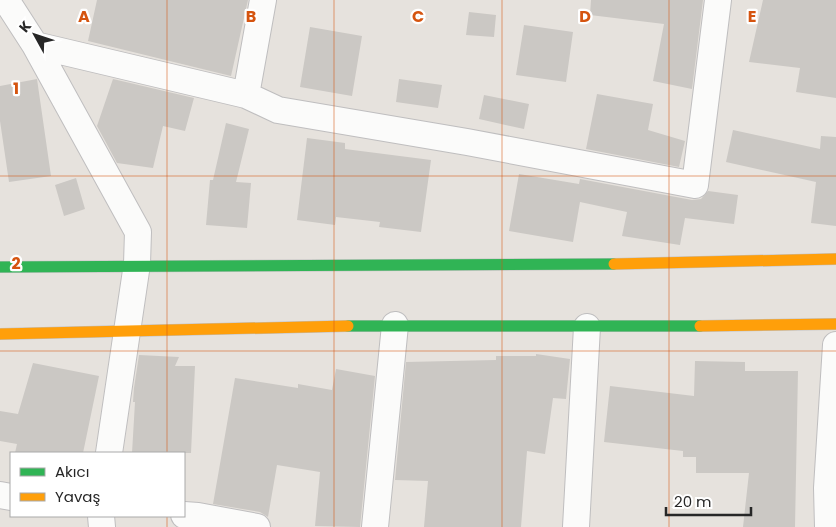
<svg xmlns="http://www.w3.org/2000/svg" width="836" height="527" viewBox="0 0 836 527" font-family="Poppins,sans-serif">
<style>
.building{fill:#cbc8c4}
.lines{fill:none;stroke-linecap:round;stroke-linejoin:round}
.street-casing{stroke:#bfbebf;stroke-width:28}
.fast-casing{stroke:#bfbebf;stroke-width:12}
.slow-casing{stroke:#bfbebf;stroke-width:12}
.street{stroke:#fbfbfa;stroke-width:26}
.fast{stroke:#30b455;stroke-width:11}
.slow{stroke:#ff9f0a;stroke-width:11}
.grid{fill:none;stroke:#d5540f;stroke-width:1;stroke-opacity:0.55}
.grid-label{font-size:16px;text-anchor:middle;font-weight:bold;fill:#d5540f;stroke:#fff;stroke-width:4.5;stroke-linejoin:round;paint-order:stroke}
</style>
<rect width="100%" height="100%" fill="#e6e2dd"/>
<path class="building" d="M97,0H248L231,76L88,41Z
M591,0H703L692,89L653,81L664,24L590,15Z
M763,0H836V98L796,92L800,68L749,62Z
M469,12L496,15L494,37L466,35Z
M524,25L573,32L566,82L516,75Z
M310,27L362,36L352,96L300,87Z
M37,79L51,176L9,182L0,121V86Z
M113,79L194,98L185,131L163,126L153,168L117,163L97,126Z
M399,79L442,85L438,108L396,102Z
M597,94L653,104L648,130L685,141L679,167L586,149Z
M484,95L529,104L524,129L479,119Z
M226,123L249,129L236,182L251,183L247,228L206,225L210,180H213Z
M733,130L820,149L821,136L836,137V226L811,223L816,182L726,162Z
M307,138L345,143V149L431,160L421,232L379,227L380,222L336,217L335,225L297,220Z
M519,174L579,184L580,179L692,200L701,199L708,191L738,195L734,224L685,218L680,245L622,236L627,212L580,202L573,242L509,231Z
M76,178L85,209L64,216L55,185Z
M536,354L570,359L566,399L553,398L545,454L527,451L521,527H424L428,481L395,480L406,362L496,360V356H536Z
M139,355L179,357L175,366H195L191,453H132L135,402H133L134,388Z
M695,361L745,362V371H798L795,527H743L749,473H696V457H683V451L604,442L610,386L694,396Z
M33,363L99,376L83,453H15L17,444L0,441V411L18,414Z
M336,369L375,376L360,527L315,526L320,472L277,465L268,517L260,512L213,504L235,378L298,388V384L332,390Z"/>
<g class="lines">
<defs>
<path id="street" d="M6,0L35,45L138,232L137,264L109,453
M35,45L246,95L278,110L467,142L695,185L718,0
M246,95L263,0
M0,495L11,497
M184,515L198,516L257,527
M101,516L102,527
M375,527L395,325
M576,527L587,327
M828,527L827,488L836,345"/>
<path id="fast" d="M0,267L614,264
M348,326H700"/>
<path id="slow" d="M614,264L836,259
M700,326L836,324
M0,334L348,326"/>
</defs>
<use href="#street" class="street-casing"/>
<use href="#fast" class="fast-casing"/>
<use href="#slow" class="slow-casing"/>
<use href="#street" class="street"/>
<use href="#fast" class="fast"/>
<use href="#slow" class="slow"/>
</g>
<path class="grid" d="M167,0V453M334,0V527M502,0V527M669,0V527M0,176H836M0,351H836M167,516V527"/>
<g class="grid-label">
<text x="84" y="22">A</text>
<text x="251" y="22">B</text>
<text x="418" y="22">C</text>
<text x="585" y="22">D</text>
<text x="752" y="22">E</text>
<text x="16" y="94">1</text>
<text x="16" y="269">2</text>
</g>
<rect x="10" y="452" width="175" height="65" fill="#ffffff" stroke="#a9a9a9"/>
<rect x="20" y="468" width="25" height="8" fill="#30b455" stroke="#a9a9a9"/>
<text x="55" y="477" font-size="15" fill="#272727">Akıcı</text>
<rect x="20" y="493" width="25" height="8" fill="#ff9f0a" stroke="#a9a9a9"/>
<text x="55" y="502" font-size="15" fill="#272727">Yavaş</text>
<g transform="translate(35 35) rotate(310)" stroke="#ffffff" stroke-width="4" paint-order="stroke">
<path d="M0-4L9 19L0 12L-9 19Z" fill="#272727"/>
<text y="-8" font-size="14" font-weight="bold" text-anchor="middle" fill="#272727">K</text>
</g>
<path d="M666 507v8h85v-8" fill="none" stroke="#272727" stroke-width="2.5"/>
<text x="674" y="507" font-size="15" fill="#272727" stroke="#ffffff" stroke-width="4" paint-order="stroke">20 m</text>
</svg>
